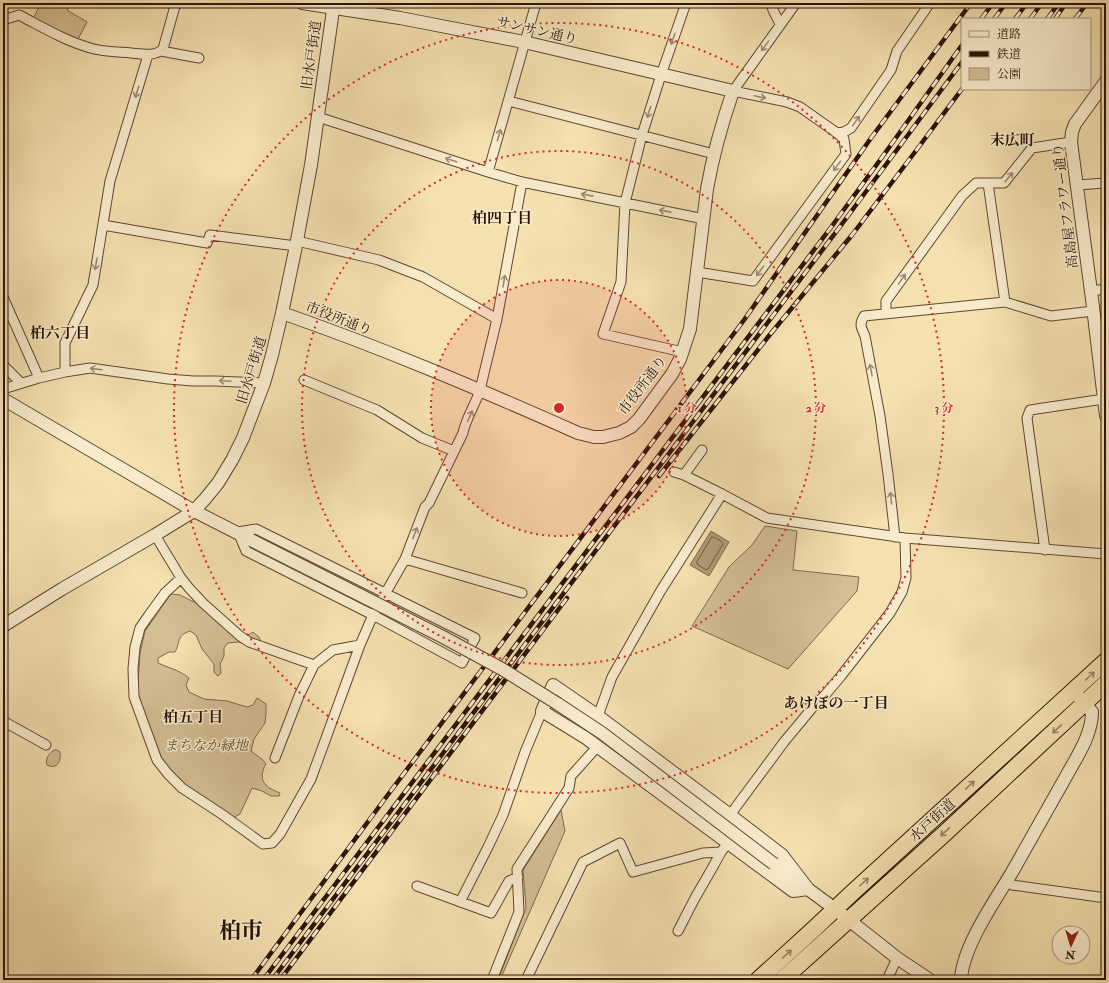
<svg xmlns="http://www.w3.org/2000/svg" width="1109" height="983" viewBox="0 0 1109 983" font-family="'IM FELL Double Pica','Noto Serif JP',serif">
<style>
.green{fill:#d3bd93;stroke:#7f684c}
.water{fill:#b09b76;stroke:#7b6549}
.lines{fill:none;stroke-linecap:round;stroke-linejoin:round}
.shore{stroke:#6e583e;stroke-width:1}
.minor-casing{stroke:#5e4730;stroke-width:11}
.tertiary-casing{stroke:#5e4730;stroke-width:14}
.trunk-casing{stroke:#2b1405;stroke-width:18}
.minor{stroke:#f8ebcc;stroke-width:9}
.tertiary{stroke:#f8ebcc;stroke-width:12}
.trunk{stroke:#f5e0b0;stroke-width:16}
.rail-casing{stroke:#2b1405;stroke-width:4.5}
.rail{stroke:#f8ebcc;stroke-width:3;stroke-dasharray:9;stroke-linecap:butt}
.tertiary-bridge-casing{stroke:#5e4730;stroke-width:14;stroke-linecap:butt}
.tertiary-bridge{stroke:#f8ebcc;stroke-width:12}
.oneway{stroke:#9c8a72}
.oneway2{stroke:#9a8463}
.ring{fill:none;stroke:#d62828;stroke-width:2;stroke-dasharray:2 4}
.labels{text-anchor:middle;stroke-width:3;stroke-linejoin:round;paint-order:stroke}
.street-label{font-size:14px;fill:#2b1405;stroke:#f8ebcc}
.park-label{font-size:14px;font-style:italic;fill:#5d4730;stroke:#f8ebcc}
.neighbourhood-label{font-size:15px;font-weight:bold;fill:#2b1405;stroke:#f8ebcc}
.town-label{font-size:22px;font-weight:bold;fill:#2b1405;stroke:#f8ebcc}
.centre{fill:#d62828;stroke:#f8ebcc;stroke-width:2}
.ring-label{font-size:12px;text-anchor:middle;font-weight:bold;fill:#d62828;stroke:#f8ebcc;stroke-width:3;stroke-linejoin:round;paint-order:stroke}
</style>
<rect width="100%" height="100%" fill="#f5e0b0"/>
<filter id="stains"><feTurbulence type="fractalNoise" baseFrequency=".005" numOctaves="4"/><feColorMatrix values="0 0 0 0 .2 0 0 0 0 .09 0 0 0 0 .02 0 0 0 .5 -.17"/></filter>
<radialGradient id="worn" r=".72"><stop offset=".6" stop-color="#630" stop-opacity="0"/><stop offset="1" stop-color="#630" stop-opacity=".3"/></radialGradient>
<path class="green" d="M41,3H71L67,10L87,22L77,41L32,21Z
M765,526L797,531L793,570L859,577L857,591L788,669L692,626L729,567L752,545Z
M171,594L180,595L204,607L247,636L253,632L259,637L261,642L246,644L238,642L228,643L224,648V656L220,664L221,673L218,676L214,672V664L202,649L196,635L190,631C176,636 181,641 175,652H169L158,658V663C169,668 179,670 189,678L186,685L189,692L204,699L227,701L247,707L253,705L257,698L266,704V714L265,723L254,739L251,751L263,760L266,764C262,770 260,780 266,785C269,789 276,791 280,793L279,796H271L262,791L252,788L240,814L233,818L192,792L163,765L139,701L138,684L140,653L145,631L154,618Z
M54,750H57L60,752C61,761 58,770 47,765C45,758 49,754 54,750Z
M561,810L565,831L500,980H498L526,908L523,870Z"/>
<path class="water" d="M711,531L729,542L709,576L690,565Z"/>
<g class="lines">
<path class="shore" d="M712,537C715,537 722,541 723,544L708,569L706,570L697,564V562Z"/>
<defs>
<path id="minor" d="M771,3L773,10L780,24
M796,3L733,91L787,102L800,107L837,133L844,132L851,128L891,70L897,51L930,3
M3,20L19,15C44,28 67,42 94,49C106,52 119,52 131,53C142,54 154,57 163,49L175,6L177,3
M161,51L199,58
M509,101L714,154
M318,117L488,172L522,182L704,219
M488,172L536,3
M988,183L1005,302
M1077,185L1106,183
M103,225L207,243L210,235L296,246
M297,241L379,260L423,277L497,319
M697,272L753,281L846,154L844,139L837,133
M1091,291L1106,289
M3,297L39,378
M886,313V301L962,196L976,183H1004L1032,148L1071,142
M683,352L603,334L621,282L625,203L642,135L661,75L686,3
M3,365L21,383
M65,372V343L93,285L110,181L148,55
M304,380L377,410L422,438L454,451
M3,389L39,378L65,372L90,368L168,379L193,381H215L264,383
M702,450L684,475L722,494L767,518L905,538L1106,554
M674,472L684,475
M256,529L475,638L462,663L373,615L246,551L238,532Z
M155,535L181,578L189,588L203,603L240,636L249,642L314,665
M895,537L888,474L880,416L865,336C861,327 859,325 864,316L1005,302L1051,316L1093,311
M1045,550L1027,418L1030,410L1104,399
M405,559L522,593
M181,578L165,593L149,615L140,628L135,647L133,669L134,697L157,760L168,774L182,788L223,815L263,844L272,843L280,834L311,779L360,645L373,615L405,559L425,507L429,503L463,433C465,420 476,403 480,390L497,319L522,182
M3,721L46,745
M595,721L598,716L612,677L660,592L722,494
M275,758L299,696L314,665L333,650L360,645
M730,815L784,742L813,707L825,695L841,676L890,613L902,592L906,578L905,538
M1007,880L1012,885L1106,898
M417,886L491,913L509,881L518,877
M460,902L488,847L503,815L525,752L542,711
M678,931L695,898L714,865L721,852
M492,980L519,912L517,869L569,788L571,776L597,747
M526,980L583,862L620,843L633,872L703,853L721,852L728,843
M887,980L897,958"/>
<path id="tertiary" d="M1106,81L1075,124L1072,132L1071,142L1092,299L1106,416
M282,313C383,348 481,390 578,433L594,437H603L619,433L631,427L639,419L672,374L680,359L690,329L707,189C713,155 722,123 733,91L524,42L400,18L302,3
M3,399L194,511L255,542
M3,626L62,589L155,535L194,511L205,499L218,483L232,460L243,438L264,383L272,355L282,313L296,246L311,165L334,3
M553,685L598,716L730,815L782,855L808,889L793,891L586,738L542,711Z
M774,864L835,909L897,958L930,980
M961,980C962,948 994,902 1011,874C1030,840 1049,807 1068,773C1078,755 1092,734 1092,712L1079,697"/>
<path id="trunk" d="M758,980L815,928L852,893L1106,661
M782,980L944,834L1106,683"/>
</defs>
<use href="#minor" class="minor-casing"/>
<use href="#tertiary" class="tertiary-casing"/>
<use href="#trunk" class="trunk-casing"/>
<use href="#minor" class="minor"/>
<use href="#tertiary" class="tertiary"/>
<use href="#trunk" class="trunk"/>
<defs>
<path id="rail" d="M981,19L993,3
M994,19L1006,3
M1015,19L1027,3
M1030,19L1042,3
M1047,19L1059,3
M1055,19L1066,3
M1075,19L1087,3
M659,476L768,337L852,235L915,152L962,89
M251,980L384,800L744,320L871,138L971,3
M263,980L832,226L888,149L962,45
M272,980L839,228L962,62
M280,980L567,598"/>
</defs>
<use href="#rail" class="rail-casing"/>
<use href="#rail" class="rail"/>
<defs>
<path id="tertiary-bridge" d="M255,542L443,637L502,669L558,704L602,733L774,864"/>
</defs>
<use href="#tertiary-bridge" class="tertiary-bridge-casing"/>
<use href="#tertiary-bridge" class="tertiary-bridge"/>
</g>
<defs><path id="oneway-shaft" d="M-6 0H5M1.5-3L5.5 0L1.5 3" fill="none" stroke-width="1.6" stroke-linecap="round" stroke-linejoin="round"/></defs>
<g class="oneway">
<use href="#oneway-shaft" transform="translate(673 39) rotate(109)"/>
<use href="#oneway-shaft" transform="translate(765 46) rotate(125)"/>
<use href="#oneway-shaft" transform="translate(137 92) rotate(107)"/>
<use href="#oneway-shaft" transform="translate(760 97) rotate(12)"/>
<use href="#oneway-shaft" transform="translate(649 112) rotate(107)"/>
<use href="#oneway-shaft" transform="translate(856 121) rotate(-55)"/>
<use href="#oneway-shaft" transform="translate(499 135) rotate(-74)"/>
<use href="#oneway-shaft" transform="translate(451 160) rotate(-162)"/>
<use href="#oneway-shaft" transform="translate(837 166) rotate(126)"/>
<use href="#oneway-shaft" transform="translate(1009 177) rotate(-51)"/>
<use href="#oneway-shaft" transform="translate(587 195) rotate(-169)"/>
<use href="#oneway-shaft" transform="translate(665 211) rotate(-169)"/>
<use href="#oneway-shaft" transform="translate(96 264) rotate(100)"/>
<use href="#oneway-shaft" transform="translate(760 271) rotate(126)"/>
<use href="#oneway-shaft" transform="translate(902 279) rotate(-54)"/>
<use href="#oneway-shaft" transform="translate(504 281) rotate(-80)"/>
<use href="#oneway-shaft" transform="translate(96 369) rotate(-173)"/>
<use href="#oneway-shaft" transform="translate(871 370) rotate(-100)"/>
<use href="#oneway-shaft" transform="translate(225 381) rotate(-177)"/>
<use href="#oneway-shaft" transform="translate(470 416) rotate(-66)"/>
<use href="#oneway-shaft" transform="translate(891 498) rotate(-96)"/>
<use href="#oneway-shaft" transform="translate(415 533) rotate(-69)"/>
</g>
<g class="oneway2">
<use href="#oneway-shaft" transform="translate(1090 676) rotate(-42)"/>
<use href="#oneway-shaft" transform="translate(1057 729) rotate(137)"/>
<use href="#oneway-shaft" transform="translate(970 785) rotate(-43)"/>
<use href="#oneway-shaft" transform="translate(945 832) rotate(137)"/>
<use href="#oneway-shaft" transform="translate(864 882) rotate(-42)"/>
<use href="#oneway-shaft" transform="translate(787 954) rotate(-42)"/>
</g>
<circle cx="559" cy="408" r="128" fill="#d62828" fill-opacity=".12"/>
<g class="ring">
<circle cx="559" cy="408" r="128"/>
<circle cx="559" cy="408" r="257"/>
<circle cx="559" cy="408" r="385"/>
</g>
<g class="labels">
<g class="street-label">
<text transform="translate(537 30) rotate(13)" y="5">サンサン通り</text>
<text transform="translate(311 55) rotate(-82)" y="5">旧水戸街道</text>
<text transform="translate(1065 206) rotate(-97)" y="5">高島屋フラワー通り</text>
<text transform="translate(339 318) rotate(21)" y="5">市役所通り</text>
<text transform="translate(251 370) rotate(-73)" y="5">旧水戸街道</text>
<text transform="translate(642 385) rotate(-53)" y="5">市役所通り</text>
<text transform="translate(932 820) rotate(-42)" y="5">水戸街道</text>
</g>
<g class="park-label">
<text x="206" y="750">まちなか緑地</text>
</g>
<g class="neighbourhood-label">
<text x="1012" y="145">末広町</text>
<text x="502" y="223">柏四丁目</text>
<text x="60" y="338">柏六丁目</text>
<text x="836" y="708">あけぼの一丁目</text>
<text x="193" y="722">柏五丁目</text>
</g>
<g class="town-label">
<text x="241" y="938">柏市</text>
</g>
</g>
<circle cx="559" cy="408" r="6" class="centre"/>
<g class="ring-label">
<text x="687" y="412">1 分</text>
<text x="816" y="412">2 分</text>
<text x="944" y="412">3 分</text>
</g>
<rect width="1109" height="983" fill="none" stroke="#f5e0b0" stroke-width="16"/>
<rect x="4" y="4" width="1101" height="975" fill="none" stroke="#2b1405" stroke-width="2"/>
<rect x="8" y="8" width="1093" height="967" fill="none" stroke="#2b1405"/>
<rect x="961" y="18" width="130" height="72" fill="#f8ebcc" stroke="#a6957c"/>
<rect x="969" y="31" width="20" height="6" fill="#f8ebcc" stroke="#a6957c"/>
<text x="997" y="38" font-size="12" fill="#2b1405">道路</text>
<rect x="969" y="51" width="20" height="6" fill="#2b1405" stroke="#a6957c"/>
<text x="997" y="58" font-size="12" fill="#2b1405">鉄道</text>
<rect x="969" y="68" width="20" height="12" fill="#d3bd93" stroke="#a6957c"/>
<text x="997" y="78" font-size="12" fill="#2b1405">公園</text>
<g transform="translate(1071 945) rotate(184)"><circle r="19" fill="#f8ebcc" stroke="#a6957c"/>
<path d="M0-3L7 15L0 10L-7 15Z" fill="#8f2418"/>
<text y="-6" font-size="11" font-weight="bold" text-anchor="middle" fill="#2b1405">N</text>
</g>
<rect width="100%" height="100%" filter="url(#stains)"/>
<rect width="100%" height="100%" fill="url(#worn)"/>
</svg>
